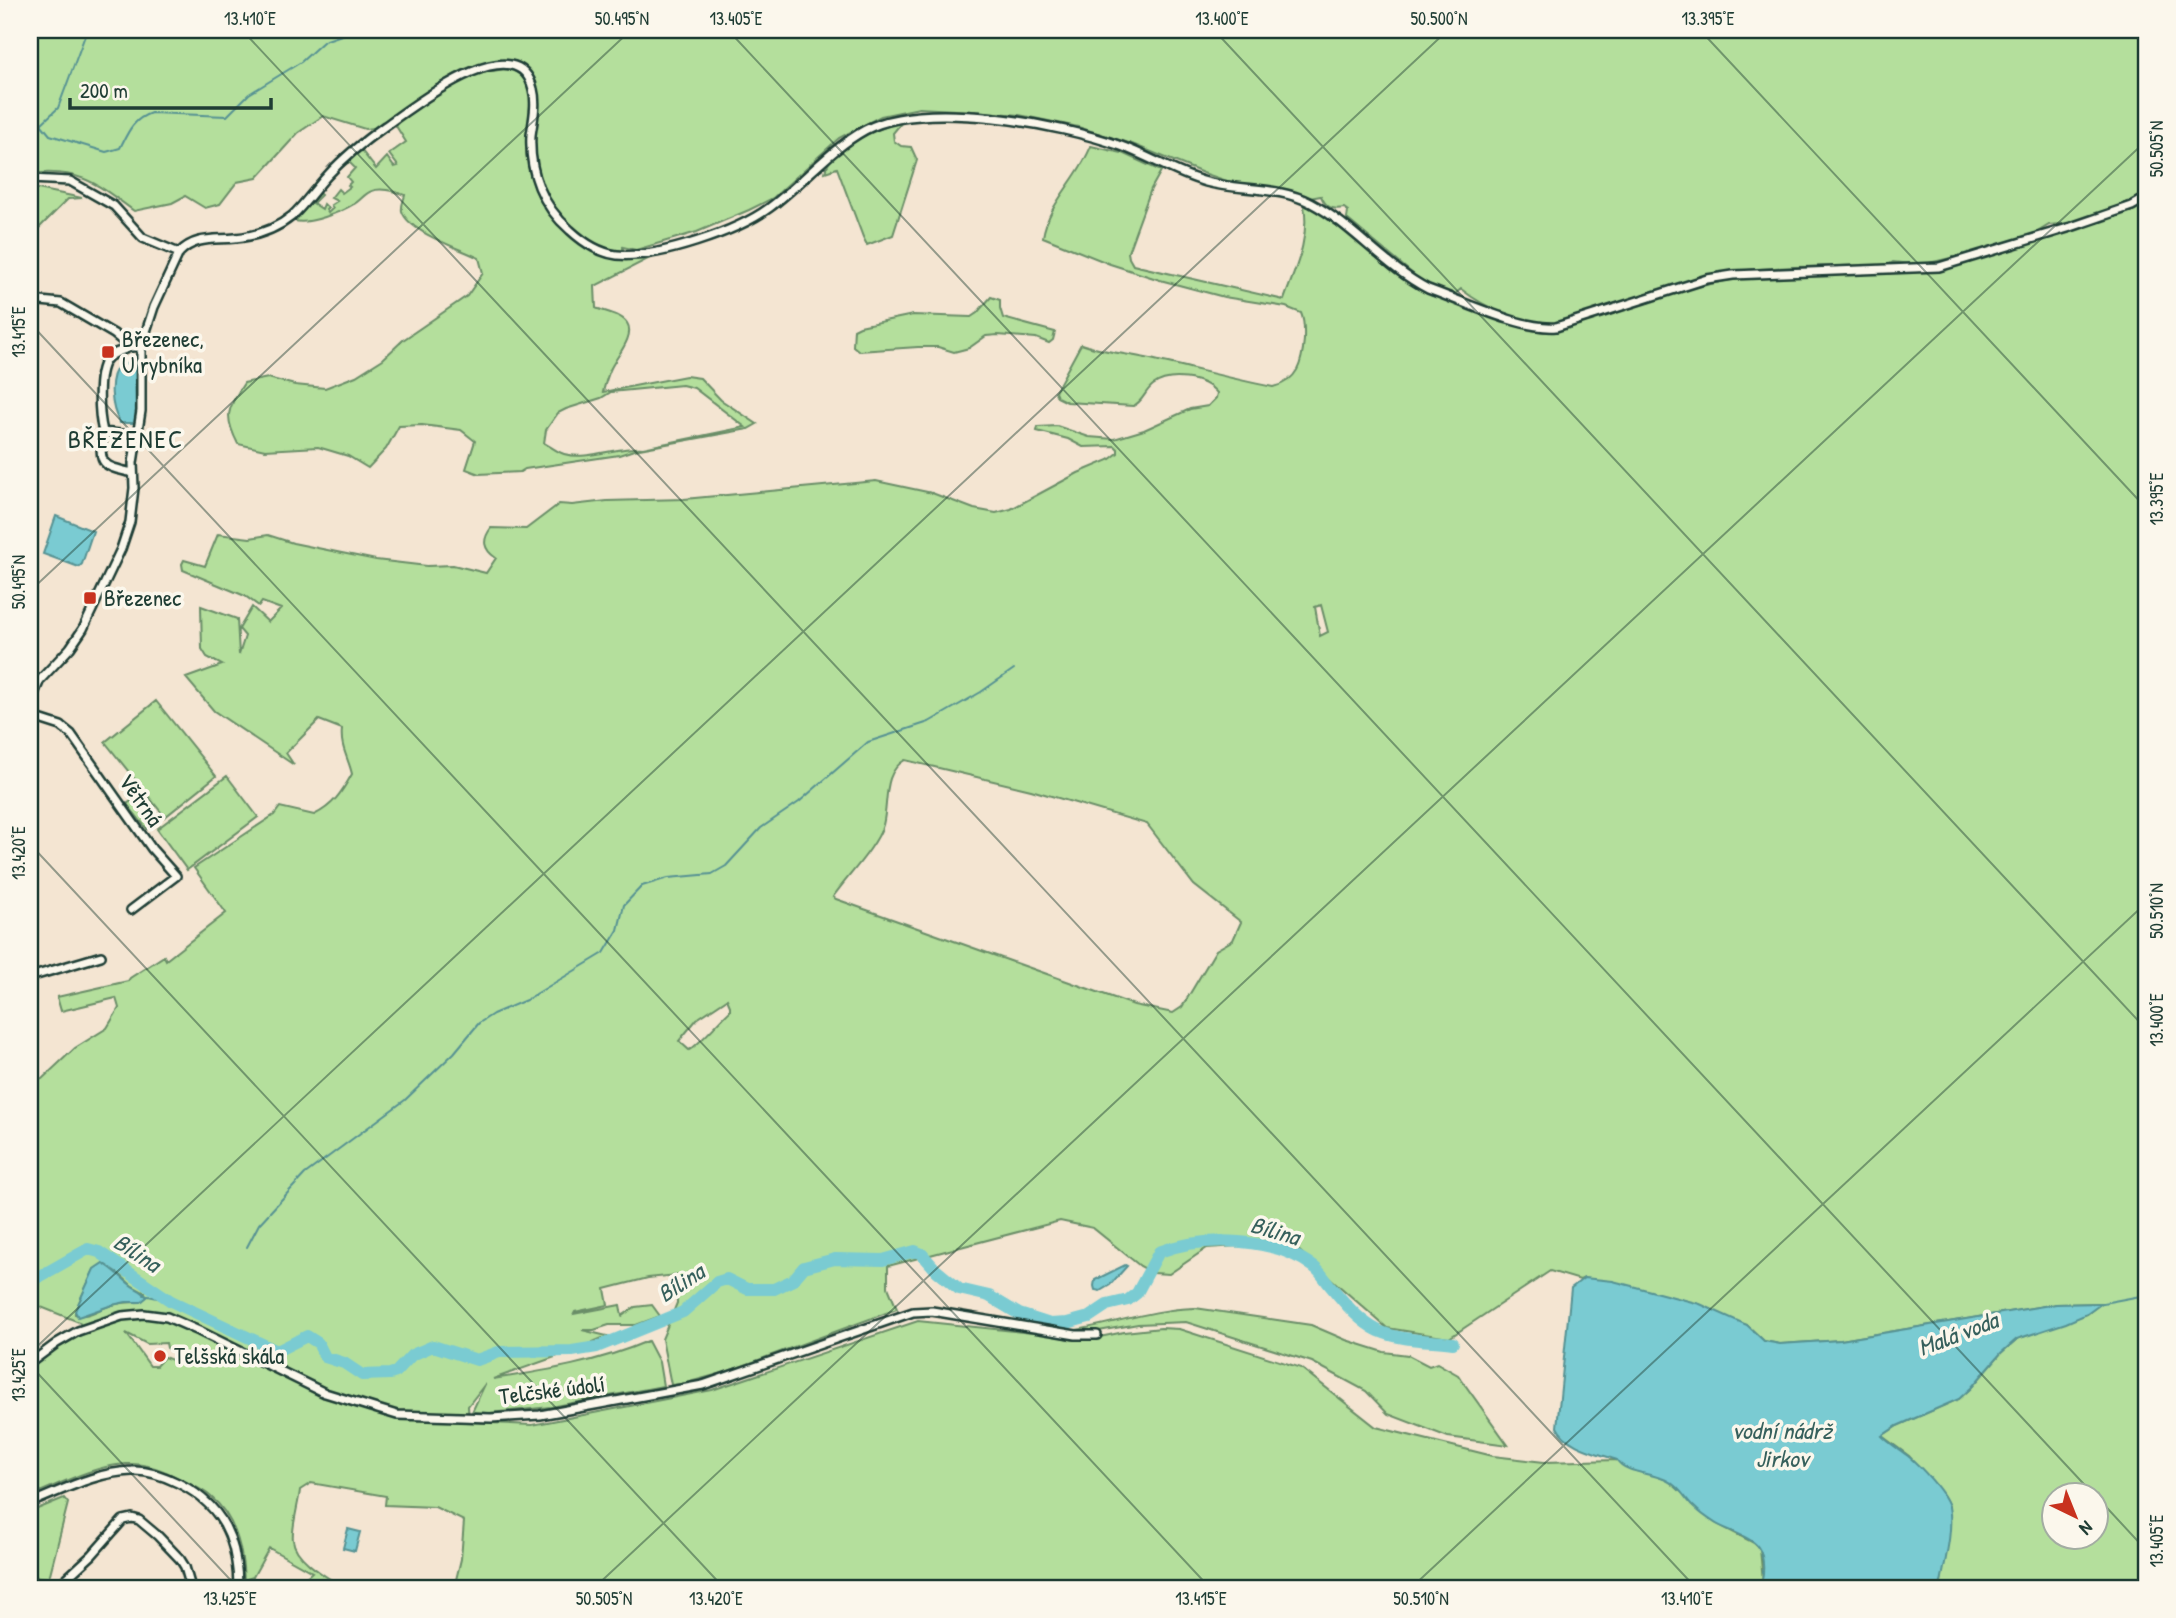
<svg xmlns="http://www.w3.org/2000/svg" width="2176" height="1618" viewBox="0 0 2176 1618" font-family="'Patrick Hand',sans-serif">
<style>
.green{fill:#b4df9c;stroke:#6a8e68;stroke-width:2;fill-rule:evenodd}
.water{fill:#7acbd2;stroke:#569293;stroke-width:2}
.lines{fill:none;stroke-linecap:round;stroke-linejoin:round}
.stream{stroke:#569293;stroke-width:2}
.river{stroke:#7acbd2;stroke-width:12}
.minor-casing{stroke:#1f3d34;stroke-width:12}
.minor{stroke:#fbf7ec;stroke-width:7}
.ticks{fill:none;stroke:#1f3d34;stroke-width:2;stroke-opacity:0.45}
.poi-dot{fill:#c8321e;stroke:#fbf7ec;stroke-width:2.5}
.labels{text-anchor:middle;stroke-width:7;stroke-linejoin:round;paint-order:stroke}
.poi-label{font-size:23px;fill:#1f3d34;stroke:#fbf7ec;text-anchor:start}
.street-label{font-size:23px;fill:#1f3d34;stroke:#fbf7ec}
.water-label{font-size:24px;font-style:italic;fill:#36605c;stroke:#fbf7ec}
.quarter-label{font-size:26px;letter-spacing:2px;fill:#1f3d34;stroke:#fbf7ec}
.neatline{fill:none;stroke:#1f3d34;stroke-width:2.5}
.ticks-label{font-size:18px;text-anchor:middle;fill:#1f3d34}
</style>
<rect width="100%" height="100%" fill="#f4e5d2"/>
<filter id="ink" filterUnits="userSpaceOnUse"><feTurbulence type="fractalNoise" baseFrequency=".0143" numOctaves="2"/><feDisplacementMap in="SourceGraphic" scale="14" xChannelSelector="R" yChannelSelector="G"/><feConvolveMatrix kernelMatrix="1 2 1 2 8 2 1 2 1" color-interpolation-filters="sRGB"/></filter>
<g filter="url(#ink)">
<path class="green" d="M30,30H2146V193L2130,202L2070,223L2049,225L2034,234L1977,252L1920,265L1893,262L1888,265C1827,267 1766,265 1707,275L1555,323C1523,326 1485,308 1461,289L1455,294L1444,292L1420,280L1347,219L1348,211L1344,208C1332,210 1326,208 1321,196L1310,198L1289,190L1227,181L1203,173L1132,144L1078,127L1019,115L973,111L919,108L881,116L839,138L773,198L749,210L697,232L636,250L623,247V251C605,250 589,241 575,229C548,207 535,175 535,140C535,124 540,108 538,92C532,50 482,59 455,74C427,90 401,110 375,128L365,129L323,116L298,133L257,178L237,182L220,204L205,208L185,196L172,203L134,211C96,183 79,168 30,174Z
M504,69C543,73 527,114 527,140C527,151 528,166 531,177C541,215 574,246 611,258C622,261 636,258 648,259L595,286L596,308C605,312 621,314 627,323C636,336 615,358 610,370C607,377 605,384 603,392L686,376L700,378L721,400L757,424L748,429L634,450L619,455L525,469L520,472L479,474L466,469L475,441L461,430L422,425L399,426L386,449L368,468L348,456L318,447L265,450L238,444C223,415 228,409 244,383L268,378L295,385L325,388L356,376L383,359L403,340L467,296L483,273L479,258C459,248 408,232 402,211C401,205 404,200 405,195C395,192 382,187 372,191C365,193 360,201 354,204C341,212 309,225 295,221L319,193L321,195L313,203L322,209L324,204L328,208L326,210L328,213L333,208L331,205L337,201L331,198L338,189L342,193L350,187L348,185L351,182L347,177L355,168L349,162L338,170L361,150L376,169L387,157L394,167L398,166L389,154L406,142L396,126L399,121L459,81L471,75ZM682,385L694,388L745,427L643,448C618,446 587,461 564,454C557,452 550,446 544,443L546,430L558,413L566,409L601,398L611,392Z
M902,122L893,133L894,141L901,146L911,147L917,160L893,235L867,245L863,237L837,168L825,172C830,148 880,127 902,122Z
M1091,146L1122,153L1161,171L1151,189L1128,252L1129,258L1133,265L1284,300C1295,269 1310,239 1304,206L1307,205L1330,220L1395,274L1426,293L1529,330L1544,332L1567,328C1630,307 1692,283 1759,276L1940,271L2072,231L2133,209L2146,202V1588H1940L1949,1529V1506L1943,1495L1909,1456L1882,1436L1897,1426L1959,1399L1971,1388L2001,1353L2017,1339L2087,1314L2101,1303L2056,1304L1841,1340L1780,1344L1764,1341L1747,1325L1584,1278L1580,1280L1550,1271L1449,1338L1387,1328L1296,1248L1238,1246L1207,1248L1169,1274L1153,1273L1140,1266L1093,1228L1060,1221L888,1266V1287L897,1309L723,1373L682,1384L671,1385L662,1339L677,1303V1275L648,1278L605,1289L608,1305L575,1312L574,1314L620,1305L622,1316L635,1307L652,1305L660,1316L636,1325H609L594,1330H582L607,1336L572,1351L493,1379C546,1371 599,1362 648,1341L659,1362L663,1386L551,1407L489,1413L472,1412L485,1384L468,1406L469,1422L532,1425L712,1390L918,1321L1052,1335L1073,1340H1085L1124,1332L1161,1328L1179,1329L1301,1368L1376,1427L1493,1456L1544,1462L1617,1460L1636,1471L1652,1474L1669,1481L1689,1499L1691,1504L1715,1523L1754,1543L1760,1549L1763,1581L1758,1588H454L461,1559L464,1521L435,1507L385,1505L386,1496L311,1483L300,1490C299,1502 291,1529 293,1540C295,1560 329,1578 344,1588H294L312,1572L269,1548L253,1577L247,1579L246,1588H244C244,1555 237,1518 210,1496C202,1489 191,1485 182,1480C165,1470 147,1463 126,1464C93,1466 60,1484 30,1496V1369L49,1353L85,1333L79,1322L36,1305H30V1078L42,1079L75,1048L107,1028L119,1008L116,998L61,1011L57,997L128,981L130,978L164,956L166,960L226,913L194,868L274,815L280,807L314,815C333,806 342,792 352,774C348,757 340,747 342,729L319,720L286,753L294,765L214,711L186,678L222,665L207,657L202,649L201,606L237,619L239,655L245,636L239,629L252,607L268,622L281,609L262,602L259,606L245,596L183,570L182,564L184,560L205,566L218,534L250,538L268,535L293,543L376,560L427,566L453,565L486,573L496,558C483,549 482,540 491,528L526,529L559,504L572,505L607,501L684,499L876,481L932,493L974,509L996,513L1011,509L1078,473L1109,460L1118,453V449L1115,446L1083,447L1068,439L1037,431L1038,427L1057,426L1089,437L1114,439L1144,430L1190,409L1208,406L1216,398L1217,393C1204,377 1169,373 1153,385C1144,392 1143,402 1133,406L1067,402L1057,397L1055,392L1081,344C1106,353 1130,354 1155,360C1195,369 1233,379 1273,387C1298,381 1302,363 1304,340C1304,330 1305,322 1301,313L1286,307L1224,297L1160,280L1110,264L1043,237C1048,203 1079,178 1091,146ZM1321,605L1328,632L1320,636L1315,607ZM905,760L1031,790L1147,824L1194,885L1241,922L1233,940L1216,950L1182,1007L1173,1013L1134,1005L836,899L833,897C847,877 877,846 883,825C889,802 882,773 905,760ZM727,999L730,1006V1011C721,1019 697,1047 689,1050L679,1041L697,1019ZM113,1268L132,1286L145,1293L141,1302C131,1302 122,1302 112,1305C100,1308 87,1319 75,1314V1311L94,1270ZM126,1333L147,1344L166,1343L167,1348L175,1353L178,1357L172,1360L164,1357L156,1366H150ZM2054,1496H2096V1538H2054Z
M30,188H33L82,198L68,199L30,237Z
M991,297L1000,300V308L1003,318L1055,332L1053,340L1049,343L1036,338L998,335L986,336L969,348L954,352L938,347H918L859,351L853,346L854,329L860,326L913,315L971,317L977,313Z
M156,701L216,776L165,817L105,742Z
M227,776L258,817L187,870L157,829Z
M141,794L160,819L147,829L127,804Z
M1195,1308L1311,1325L1346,1340L1384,1352L1408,1355L1429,1366L1437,1363L1458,1375L1508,1445L1448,1437L1388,1414L1366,1391L1312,1362L1186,1322L1138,1324L1076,1335V1330C1116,1323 1154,1309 1195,1308Z
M64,1498L68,1503L49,1578L32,1576L30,1573V1512Z"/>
<path class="water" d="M135,363L136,423H120C111,408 107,378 120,364Z
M56,516L93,531L82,564L79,567L43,554Z
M103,1263C115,1269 122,1279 132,1286C138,1290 143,1291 147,1297L141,1302H126L112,1305L78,1317L75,1311L94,1269Z
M1125,1265L1127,1266L1110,1285L1100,1291L1095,1290L1094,1286L1095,1280Z
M1584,1278L1613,1281L1700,1304L1747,1325L1764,1341L1780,1344L1841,1340L2056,1304L2102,1303L2087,1314L2066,1323L2017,1339L2001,1353L1971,1388L1959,1399L1897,1426L1882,1436C1890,1444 1899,1449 1908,1456C1919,1465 1946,1493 1949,1507C1954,1530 1944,1565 1940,1588H1758C1765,1579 1765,1557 1758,1547C1751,1537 1726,1530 1715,1523C1707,1518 1699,1512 1693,1506C1684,1497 1679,1486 1666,1480C1652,1473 1624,1473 1617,1460C1598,1453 1566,1447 1557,1427L1571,1288Z
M348,1529L360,1532L355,1551L343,1548Z"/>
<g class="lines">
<path class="stream" d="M41,124L58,108L87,30
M30,128L41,124L50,135L106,152L120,148C128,132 133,119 151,113L227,116L249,94L301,62L324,41L356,30
M247,1247L259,1224L305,1174L405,1100L454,1053L479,1023L493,1014L526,1000L604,953L618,930L624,905L642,886L668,878L712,874L726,866L761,828L799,802L868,742L929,722L981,692L1014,669
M105,1256V1266
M144,1295L171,1301
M2103,1303L2146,1295"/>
<path class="river" d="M30,1282L88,1249L99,1252L171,1301L277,1351L307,1336L318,1343L325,1357L344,1363L362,1375L390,1374L396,1372L412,1355L433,1346L477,1360L499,1352L572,1351L597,1347L683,1312L717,1282L727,1279L747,1289H774L793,1280L804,1267L835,1259L883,1260L915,1251L922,1254L936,1270L959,1289L989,1296L1019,1314L1050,1324L1067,1323L1089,1317L1107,1305L1128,1300L1137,1293L1159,1252C1205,1235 1274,1237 1314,1267C1320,1271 1324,1278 1328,1283C1343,1301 1358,1321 1379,1331C1402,1341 1429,1340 1453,1343"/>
<defs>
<path id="minor" d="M30,179L70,181L114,206L143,238L179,253
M30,300L61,303L114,334L130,347H133
M130,347C122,351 111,353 106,360C96,374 99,416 103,432L137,436
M103,432C98,465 102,466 133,473
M30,716L61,726L71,734L152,849L176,876L131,910
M30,717L33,696L40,680L70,648L83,629L121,549L130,522L134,488L133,463L141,411V347L154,307L179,253C195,236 214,240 235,238C257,236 275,230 292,216C305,204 315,189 327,176C345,156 364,141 385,126C411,108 517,23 533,89C537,104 533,120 531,135C529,172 542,206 570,230C583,242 600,253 617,255C657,259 738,231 769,208C802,184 829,150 865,130C924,98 1060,124 1121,146C1149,156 1176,174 1206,182C1240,191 1279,186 1311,203C1354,226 1384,266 1428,289C1462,301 1522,330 1556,327L1707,279L1733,275L1939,267L2071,227L2132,206L2146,198
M30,977L101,956
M30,1363L57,1343L78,1331L122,1316L144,1314L167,1317L199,1331L325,1393L397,1415L491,1418L540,1415L703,1385L913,1312L932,1311L1076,1335H1097
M30,1503C63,1490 96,1472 132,1471C149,1470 164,1476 178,1483C211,1499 231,1524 236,1562C237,1570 239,1579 237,1588
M56,1588L92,1555L123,1520L132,1518L139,1520L158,1536L180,1559L185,1567L191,1588"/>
</defs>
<use href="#minor" class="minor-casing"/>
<use href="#minor" class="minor"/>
</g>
</g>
<path class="ticks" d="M242,30L1696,1588M728,30L2095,1496M1214,30L2146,1029M1700,30L2146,508M30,323L1210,1588M30,591L631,30M30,844L724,1588M30,1353L1448,30M30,1365L238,1588M2096,1496L2146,1550M594,1588L2146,141M1411,1588L2146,903"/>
<g class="poi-dot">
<rect x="101" y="345" width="14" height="14" rx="3.5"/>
<rect x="83" y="591" width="14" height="14" rx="3.5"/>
<circle cx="160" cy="1356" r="7"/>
</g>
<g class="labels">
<g class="poi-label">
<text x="122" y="347">Březenec,<tspan x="122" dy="26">U rybníka</tspan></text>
<text x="104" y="606">Březenec</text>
<text x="174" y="1364">Telšská skála</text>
</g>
<g class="street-label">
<text transform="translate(141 800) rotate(55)" y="8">Větrná</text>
<text transform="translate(552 1390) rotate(-7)" y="8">Telčské údolí</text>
</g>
<g class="water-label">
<text transform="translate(1275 1231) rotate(16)" y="8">Bílina</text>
<text transform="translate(137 1253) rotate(33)" y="8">Bílina</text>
<text transform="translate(681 1283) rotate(-33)" y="8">Bílina</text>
<text transform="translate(1958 1334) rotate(-21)" y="8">Malá voda</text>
<text x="1782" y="1439">vodní nádrž<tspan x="1782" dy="28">Jirkov</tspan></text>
</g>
<g class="quarter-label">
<text x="126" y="448">BŘEZENEC</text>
</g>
</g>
<rect width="2176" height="1618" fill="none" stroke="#fbf7ec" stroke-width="77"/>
<g transform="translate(2075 1516) rotate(137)"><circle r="33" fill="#fbf7ec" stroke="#a3ada2" stroke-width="2"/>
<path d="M0-5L12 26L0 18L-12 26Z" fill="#c8321e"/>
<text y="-10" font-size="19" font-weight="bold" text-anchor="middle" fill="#1f3d34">N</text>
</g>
<path d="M70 98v10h201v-10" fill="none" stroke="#1f3d34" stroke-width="3.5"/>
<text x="80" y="98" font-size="21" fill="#1f3d34" stroke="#fbf7ec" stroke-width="5" paint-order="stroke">200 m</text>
<rect x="38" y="38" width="2100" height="1542" class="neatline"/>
<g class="ticks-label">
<text x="250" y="25">13.410°E</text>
<text x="622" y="25">50.495°N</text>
<text x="736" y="25">13.405°E</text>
<text x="1222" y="25">13.400°E</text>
<text x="1439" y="25">50.500°N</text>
<text x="1708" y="25">13.395°E</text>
<text transform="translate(2157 149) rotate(-90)" y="6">50.505°N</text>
<text transform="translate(19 332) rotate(-90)" y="6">13.415°E</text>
<text transform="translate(2157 499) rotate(-90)" y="6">13.395°E</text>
<text transform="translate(19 582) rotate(-90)" y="6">50.495°N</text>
<text transform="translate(19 853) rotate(-90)" y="6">13.420°E</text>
<text transform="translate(2157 911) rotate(-90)" y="6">50.510°N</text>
<text transform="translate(2157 1020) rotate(-90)" y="6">13.400°E</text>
<text transform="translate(19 1375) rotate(-90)" y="6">13.425°E</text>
<text transform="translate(2157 1541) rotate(-90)" y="6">13.405°E</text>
<text x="230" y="1605">13.425°E</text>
<text x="604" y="1605">50.505°N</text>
<text x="716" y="1605">13.420°E</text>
<text x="1201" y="1605">13.415°E</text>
<text x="1421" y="1605">50.510°N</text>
<text x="1687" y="1605">13.410°E</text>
</g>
</svg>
